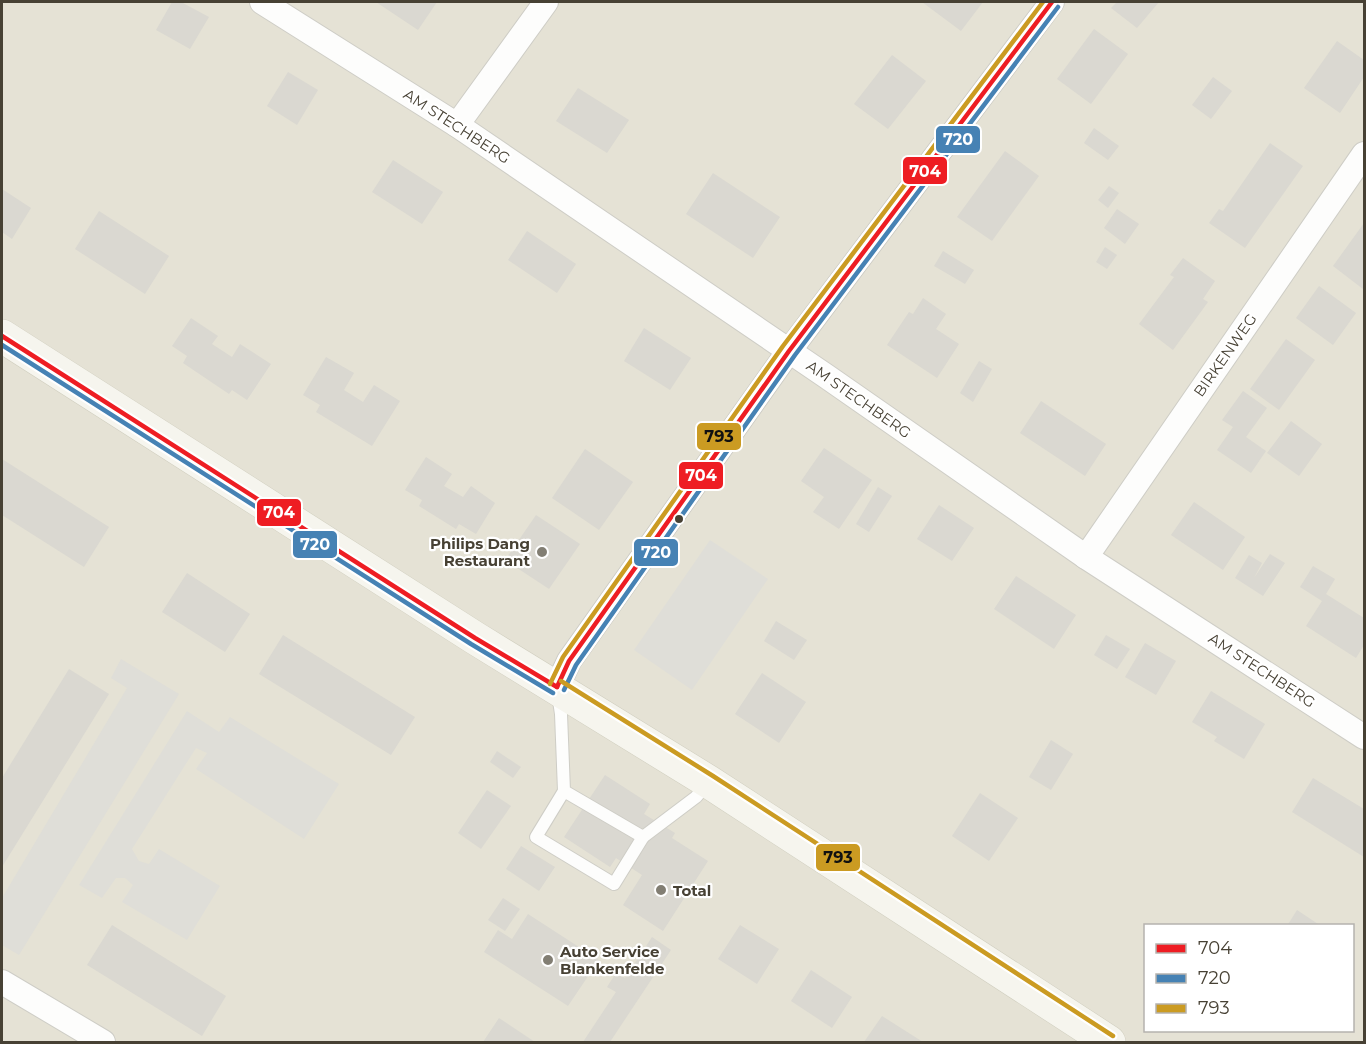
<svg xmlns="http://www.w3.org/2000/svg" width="1366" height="1044" font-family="Montserrat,sans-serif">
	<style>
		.residential { fill: #e5e2d5; fill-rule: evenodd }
		.parking { fill: #dfded8 }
		.building { fill: #dad8d1 }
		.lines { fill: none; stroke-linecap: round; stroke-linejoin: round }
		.lane-casing { stroke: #cecdc6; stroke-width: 14 }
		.street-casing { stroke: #cecdc6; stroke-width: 26 }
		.secondary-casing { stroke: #d0cebf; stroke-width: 34 }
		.lane { stroke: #fdfdfc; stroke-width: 12 }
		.street { stroke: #fdfdfc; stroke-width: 24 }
		.secondary { stroke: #f6f5ee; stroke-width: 33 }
		.bus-1-casing { stroke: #fff; stroke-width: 9 }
		.bus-2-casing { stroke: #fff; stroke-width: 9 }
		.bus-3-casing { stroke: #fff; stroke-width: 9 }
		.bus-1 { stroke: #ee1d23; stroke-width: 4.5 }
		.bus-2 { stroke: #4682b4; stroke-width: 4.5 }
		.bus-3 { stroke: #cb9b22; stroke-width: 4.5 }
		.bus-dot { fill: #474134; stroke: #fff; stroke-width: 2 }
		.poi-dot { fill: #827e73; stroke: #fff; stroke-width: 2 }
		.labels { text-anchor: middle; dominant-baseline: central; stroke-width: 4.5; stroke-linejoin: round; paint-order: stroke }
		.street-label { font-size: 15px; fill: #474134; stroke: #fff }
		.poi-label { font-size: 15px; font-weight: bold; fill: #474134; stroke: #fff; text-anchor: start }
		.line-badge { stroke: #fff; stroke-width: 2 }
		.badge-label { font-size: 16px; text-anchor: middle; font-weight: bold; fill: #fff }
		.pale-badge-label { font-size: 16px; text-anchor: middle; font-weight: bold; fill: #111 }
	</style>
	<rect width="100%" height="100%" fill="#f0efe8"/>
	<path class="residential" d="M2 2H1364V1042H2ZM1146 926H1352V1030H1146Z"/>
	<g class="parking">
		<polygon points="710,540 768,579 692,690 634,650"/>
		<polygon points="121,659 179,694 19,955 2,945 2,898 127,688 111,678"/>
		<polygon points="187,711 219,732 230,717 339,784 304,839 196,769 207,753 196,748 132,849 139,861 149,864 159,849 220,886 187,940 122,902 133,885 125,878 116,878 102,898 79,885"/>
	</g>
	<g class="building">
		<polygon points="172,2 181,2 209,17 190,49 156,30"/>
		<polygon points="376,2 437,2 418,30"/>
		<polygon points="922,2 983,2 961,31"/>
		<polygon points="1117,2 1159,2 1137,28 1111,8"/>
		<polygon points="1094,29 1128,54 1091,104 1057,79"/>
		<polygon points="1337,41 1364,60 1364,77 1340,113 1304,88"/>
		<polygon points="892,55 926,81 888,129 854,104"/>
		<polygon points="288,72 318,90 297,125 267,106"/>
		<polygon points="1213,77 1232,91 1211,119 1192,105"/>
		<polygon points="578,88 629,120 607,153 556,121"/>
		<polygon points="1094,128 1119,146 1108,160 1084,143"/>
		<polygon points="1270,143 1303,166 1245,248 1209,223 1219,209 1223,211"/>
		<polygon points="1005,151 1039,176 992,241 957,217"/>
		<polygon points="393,160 443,192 422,224 372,192"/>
		<polygon points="713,173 780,217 753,258 686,214"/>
		<polygon points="1109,186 1119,193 1108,208 1098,200"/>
		<polygon points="2,189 31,208 12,239 2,232"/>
		<polygon points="1117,209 1139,224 1125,244 1104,228"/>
		<polygon points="99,211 169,256 145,294 75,249"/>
		<polygon points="1364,223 1364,287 1363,289 1333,266"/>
		<polygon points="527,231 576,264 557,293 508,260"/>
		<polygon points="1105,247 1117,255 1107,269 1096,262"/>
		<polygon points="943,251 974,270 965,284 934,266"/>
		<polygon points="1183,258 1215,281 1203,299 1208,302 1173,350 1139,324 1174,277 1170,275"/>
		<polygon points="1319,286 1356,313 1333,345 1296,318"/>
		<polygon points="923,298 946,314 936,329 959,344 937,378 887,345 909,312 913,314"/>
		<polygon points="191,318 218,336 212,344 232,357 240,344 271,364 247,400 232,390 229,394 183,363 187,356 172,346"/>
		<polygon points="644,328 691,358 670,390 624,361"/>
		<polygon points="1286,339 1315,360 1279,410 1250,389"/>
		<polygon points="326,357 354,373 344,390 363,402 374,385 400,401 372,446 316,412 320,405 303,395"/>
		<polygon points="979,361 992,369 973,402 960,393"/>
		<polygon points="1243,391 1267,408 1246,437 1266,451 1251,473 1217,450 1233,427 1222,420"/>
		<polygon points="1041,401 1106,444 1085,476 1020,433"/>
		<polygon points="1291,421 1322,444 1299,476 1267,453"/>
		<polygon points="824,448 872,480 839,529 813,512 824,497 801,481"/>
		<polygon points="585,449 633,482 599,530 552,498"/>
		<polygon points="426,457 452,474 444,486 463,497 471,486 495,503 476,534 459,524 456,529 419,506 422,500 405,490"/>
		<polygon points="2,459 109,527 84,567 2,515"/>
		<polygon points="878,487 892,496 869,532 856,524"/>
		<polygon points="1194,502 1245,537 1223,570 1171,535"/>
		<polygon points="939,505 974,528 952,561 917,539"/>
		<polygon points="536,515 580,544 549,589 505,560"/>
		<polygon points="1270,554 1285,563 1263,596 1235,578 1249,555 1262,563 1254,578"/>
		<polygon points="1313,566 1335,579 1326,594 1364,618 1364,645 1356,658 1306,626 1322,601 1300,587"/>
		<polygon points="187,573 250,614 225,652 162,612"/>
		<polygon points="1016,576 1076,615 1054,649 994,609"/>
		<polygon points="776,621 807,640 794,660 764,641"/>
		<polygon points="283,635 415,717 391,755 259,674"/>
		<polygon points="1106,635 1130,649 1117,669 1094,655"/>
		<polygon points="1145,643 1176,661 1156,695 1125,677"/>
		<polygon points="69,669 109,694 2,867 2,778"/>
		<polygon points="762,673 806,702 779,743 735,714"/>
		<polygon points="1211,691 1265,724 1244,759 1214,741 1217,737 1192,722"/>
		<polygon points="1051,740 1073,754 1051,790 1029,777"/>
		<polygon points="497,751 521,767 513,778 490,762"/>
		<polygon points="605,775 650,804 644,814 675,833 672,838 708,861 663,931 623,905 642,875 616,858 610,867 564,837"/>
		<polygon points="1313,778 1364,809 1364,857 1292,812"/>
		<polygon points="487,790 511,806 481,849 458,833"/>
		<polygon points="980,793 1018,818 989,861 952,836"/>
		<polygon points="521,846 555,867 539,891 506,869"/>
		<polygon points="503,898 520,909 505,931 488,920"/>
		<polygon points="1297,910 1321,926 1287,926"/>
		<polygon points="528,914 599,960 568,1006 484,952 498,930 512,939"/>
		<polygon points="112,925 226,996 202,1036 87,965"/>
		<polygon points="740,925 779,949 757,984 718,959"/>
		<polygon points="652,937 671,950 610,1042 583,1042 616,992 607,987 616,973 625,978"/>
		<polygon points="811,970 852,997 832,1028 791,1001"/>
		<polygon points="882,1016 923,1042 864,1042"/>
		<polygon points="499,1018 535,1042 483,1042"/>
	</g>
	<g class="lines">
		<g class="lane-casing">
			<g id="lane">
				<polyline points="558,694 561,714 564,791 643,837 696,797 708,783"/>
				<polyline points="564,791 536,837 614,884 643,837"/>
			</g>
		</g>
		<g class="street-casing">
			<g id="street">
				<polyline points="262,2 457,125 826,376 1086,557 1364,737"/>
				<polyline points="457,125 546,2"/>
				<polyline points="1086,557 1364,154"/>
				<polyline points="557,687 569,661 789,351 1052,2"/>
				<polyline points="2,982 103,1042"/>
			</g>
		</g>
		<g class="secondary-casing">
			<polyline id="secondary" points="2,336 475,638 709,782 1109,1042"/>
		</g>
		<use href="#lane" class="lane"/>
		<use href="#street" class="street"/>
		<use href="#secondary" class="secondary"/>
		<g class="bus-1-casing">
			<g id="bus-1">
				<polyline points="2,336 475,638 557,687"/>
				<polyline points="557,687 569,661 789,351 1052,2"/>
			</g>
		</g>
		<g class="bus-2-casing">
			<g id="bus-2">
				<polyline points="2,345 471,644 553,693"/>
				<polyline points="564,690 576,665 795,355 1058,7"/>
			</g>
		</g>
		<g class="bus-3-casing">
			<g id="bus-3">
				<polyline points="561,681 713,776 1113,1036"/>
				<polyline points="550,684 563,657 783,346 1043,2"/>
			</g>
		</g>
		<use href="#bus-1" class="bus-1"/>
		<use href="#bus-2" class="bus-2"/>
		<use href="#bus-3" class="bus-3"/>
	</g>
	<circle class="bus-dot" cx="679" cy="519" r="5"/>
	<g class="poi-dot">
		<circle cx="542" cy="552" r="6"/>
		<circle cx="661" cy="890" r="6"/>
		<circle cx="548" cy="960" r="6"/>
	</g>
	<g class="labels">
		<g class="street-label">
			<text transform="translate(457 126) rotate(33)">AM STECHBERG</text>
			<text transform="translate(1225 355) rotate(-55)">BIRKENWEG</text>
			<text transform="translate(859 399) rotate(35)">AM STECHBERG</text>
			<text transform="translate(1262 670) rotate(33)">AM STECHBERG</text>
		</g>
		<g class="poi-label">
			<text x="530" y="543" text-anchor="end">Philips Dang<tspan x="530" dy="17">Restaurant</tspan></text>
			<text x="673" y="890">Total</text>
			<text x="560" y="951">Auto Service<tspan x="560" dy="17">Blankenfelde</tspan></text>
		</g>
	</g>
	<g class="line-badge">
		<rect x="935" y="125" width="46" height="29" rx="6" fill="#4682b4"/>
		<rect x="902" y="156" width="46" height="29" rx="6" fill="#ee1d23"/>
		<rect x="696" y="422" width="46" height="29" rx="6" fill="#cb9b22"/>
		<rect x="678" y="461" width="46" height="29" rx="6" fill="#ee1d23"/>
		<rect x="256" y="498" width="46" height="29" rx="6" fill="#ee1d23"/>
		<rect x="292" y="530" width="46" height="29" rx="6" fill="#4682b4"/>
		<rect x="633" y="538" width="46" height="29" rx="6" fill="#4682b4"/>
		<rect x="815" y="843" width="46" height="29" rx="6" fill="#cb9b22"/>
	</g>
	<g class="badge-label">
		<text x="958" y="145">720</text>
		<text x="925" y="177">704</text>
		<text x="701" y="481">704</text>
		<text x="279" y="518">704</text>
		<text x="315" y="550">720</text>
		<text x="656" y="558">720</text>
	</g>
	<g class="pale-badge-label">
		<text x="719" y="442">793</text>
		<text x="838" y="863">793</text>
	</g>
	<rect width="1366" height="1044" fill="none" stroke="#474134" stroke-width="6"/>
	<rect x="1144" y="924" width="210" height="108" fill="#ffffff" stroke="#b5b3ae" stroke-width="1.5"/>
	<rect x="1156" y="944" width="30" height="9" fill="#ee1d23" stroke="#b5b3ae" stroke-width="1.5"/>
	<text x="1198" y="954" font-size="18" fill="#474134">704</text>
	<rect x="1156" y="974" width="30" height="9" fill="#4682b4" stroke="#b5b3ae" stroke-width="1.5"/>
	<text x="1198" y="984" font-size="18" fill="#474134">720</text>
	<rect x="1156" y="1004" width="30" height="9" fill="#cb9b22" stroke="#b5b3ae" stroke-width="1.5"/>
	<text x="1198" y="1014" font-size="18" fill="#474134">793</text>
</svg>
